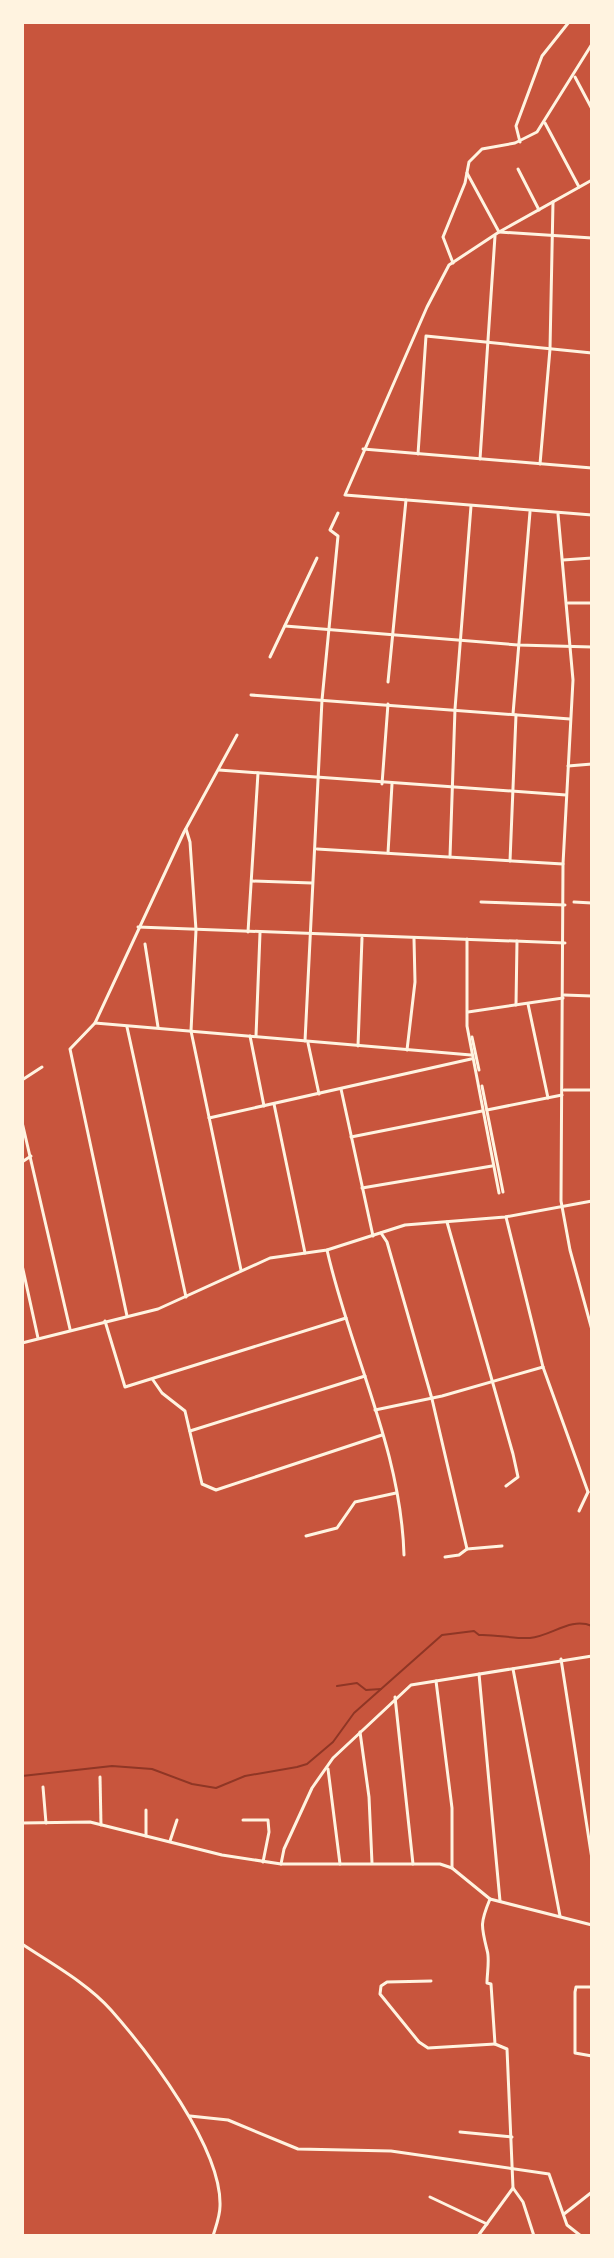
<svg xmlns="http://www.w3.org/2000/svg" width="614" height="2258" font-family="'DM Sans',sans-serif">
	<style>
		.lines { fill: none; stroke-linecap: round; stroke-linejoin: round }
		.stream { stroke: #8f3625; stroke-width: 2 }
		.minor { stroke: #fff3e0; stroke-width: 3 }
	</style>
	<rect width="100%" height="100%" fill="#c8553d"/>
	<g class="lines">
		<g class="stream">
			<polyline points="337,1686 357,1683 366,1690 381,1689"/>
			<path d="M22 1776 112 1766 152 1769 192 1784 216 1788 245 1776 297 1767 307 1764 333 1742 354 1713 442 1635 474 1631 479 1635C495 1634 514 1639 530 1638 552 1636 570 1617 592 1626"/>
		</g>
		<g class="minor">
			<polyline points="575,77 592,109"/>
			<polyline points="545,123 579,187"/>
			<polyline points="520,142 516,126 542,56 569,22"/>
			<polyline points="518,169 539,210"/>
			<polyline points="467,173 499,232 592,238"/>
			<polyline points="592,180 499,232 449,265 427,307 345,495 592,515"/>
			<polyline points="453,263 443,237 465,183 469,162 482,149 515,143 537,132 592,44"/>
			<polyline points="363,449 592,468"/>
			<polyline points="418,454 426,336 592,353"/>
			<polyline points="480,459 495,236"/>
			<polyline points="540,464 550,349 553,202"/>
			<polyline points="558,514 573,680 563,864 561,1201 570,1250 592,1330"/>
			<polyline points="563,560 592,558"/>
			<polyline points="568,603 592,603"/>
			<polyline points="285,626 518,645 592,647"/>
			<polyline points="270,657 317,558"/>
			<polyline points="388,682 406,500"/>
			<polyline points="251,695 570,719"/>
			<polyline points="513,714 530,512"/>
			<polyline points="568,766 592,764"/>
			<polyline points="219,770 566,795"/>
			<polyline points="382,784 388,704"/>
			<polyline points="186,829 190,842 196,930 191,1031 241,1270"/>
			<polyline points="317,849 563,864"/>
			<polyline points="388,853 392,784"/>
			<polyline points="450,857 455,709 471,506"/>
			<polyline points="510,861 516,715"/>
			<polyline points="252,881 312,883"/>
			<polyline points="481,902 565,905"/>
			<polyline points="574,902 592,903"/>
			<polyline points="138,927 565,943"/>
			<polyline points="248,932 258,773"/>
			<polyline points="467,939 467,1026 499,1193"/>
			<polyline points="145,944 158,1027"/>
			<polyline points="564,995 592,996"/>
			<polyline points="528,1004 548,1098"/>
			<polyline points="516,1005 517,941"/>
			<polyline points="468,1012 563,998"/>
			<polyline points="95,1023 471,1055"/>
			<polyline points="127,1027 186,1297"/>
			<polyline points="250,1036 264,1106"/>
			<polyline points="256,1036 260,933"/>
			<polyline points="472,1037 479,1070"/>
			<polyline points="305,1041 322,700 338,536 330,530 338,513"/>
			<polyline points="308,1043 319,1094"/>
			<polyline points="358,1046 362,938"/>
			<polyline points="407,1050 415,982 414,939"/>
			<polyline points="22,1080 42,1067"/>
			<polyline points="482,1086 503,1192"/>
			<polyline points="341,1089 373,1236"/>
			<polyline points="564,1090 592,1090"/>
			<polyline points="274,1104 305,1253"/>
			<polyline points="487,1110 562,1095"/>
			<polyline points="209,1118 471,1059"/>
			<polyline points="22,1122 70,1329"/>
			<polyline points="351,1137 482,1111"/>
			<polyline points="22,1162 31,1156"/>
			<polyline points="362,1188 492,1166"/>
			<polyline points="506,1217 543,1367 588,1492"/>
			<polyline points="447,1222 513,1454 518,1477 506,1486"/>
			<polyline points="381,1233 387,1242 432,1399 467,1549"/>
			<path d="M327 1250C350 1352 401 1449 404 1555"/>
			<polyline points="22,1265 38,1338"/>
			<polyline points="127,1316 70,1049 95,1023 184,832 237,735"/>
			<polyline points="105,1321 125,1387 346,1318"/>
			<polyline points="22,1343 158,1309 270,1258 327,1250 405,1225 505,1217 592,1201"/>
			<polyline points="153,1380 162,1393 185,1411 202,1484 216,1490 382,1435"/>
			<polyline points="375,1410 442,1396 543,1367"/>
			<polyline points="190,1431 365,1376"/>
			<polyline points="579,1511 588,1492"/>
			<polyline points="306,1536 337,1528 355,1502 396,1493"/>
			<polyline points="445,1557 459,1555 467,1549 502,1546"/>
			<polyline points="561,1659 592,1859"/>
			<polyline points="513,1669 560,1916"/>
			<polyline points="479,1674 500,1901"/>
			<polyline points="436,1681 452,1808 452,1868"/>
			<polyline points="395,1697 413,1864"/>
			<polyline points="360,1732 369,1797 372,1863"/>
			<polyline points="328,1769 340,1864"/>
			<polyline points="100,1777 101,1825"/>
			<polyline points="43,1787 46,1823"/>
			<polyline points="146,1810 146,1836"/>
			<polyline points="243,1820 268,1820 269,1832 263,1862"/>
			<polyline points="22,1823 90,1822 222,1855 281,1864 440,1864 452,1868 490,1899"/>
			<polyline points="170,1841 177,1820"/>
			<polyline points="281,1864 284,1849 312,1788 333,1758 411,1685 592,1656"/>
			<path d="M22 1944C52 1964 87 1983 111 2010 149 2053 222 2148 220 2206 220 2216 216 2226 213 2236"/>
			<polyline points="431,1981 387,1982 381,1986 380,1994 419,2042 428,2048 495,2044"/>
			<polyline points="592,1987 576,1987 575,1992 575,2053 592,2056"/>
			<polyline points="190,2116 228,2120 298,2149 391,2151 549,2174 567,2225 581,2236"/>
			<polyline points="460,2132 512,2137"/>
			<polyline points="513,2188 523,2202 534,2236"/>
			<polyline points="430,2197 487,2224"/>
			<polyline points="564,2214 592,2192"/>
			<path d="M478 2236 513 2188 507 2049 495 2044 491 1984 487 1983C487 1973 490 1959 487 1950 481 1926 480 1923 490 1899L592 1925"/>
		</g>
	</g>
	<rect width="614" height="2258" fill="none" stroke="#fff3e0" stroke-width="48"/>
</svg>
